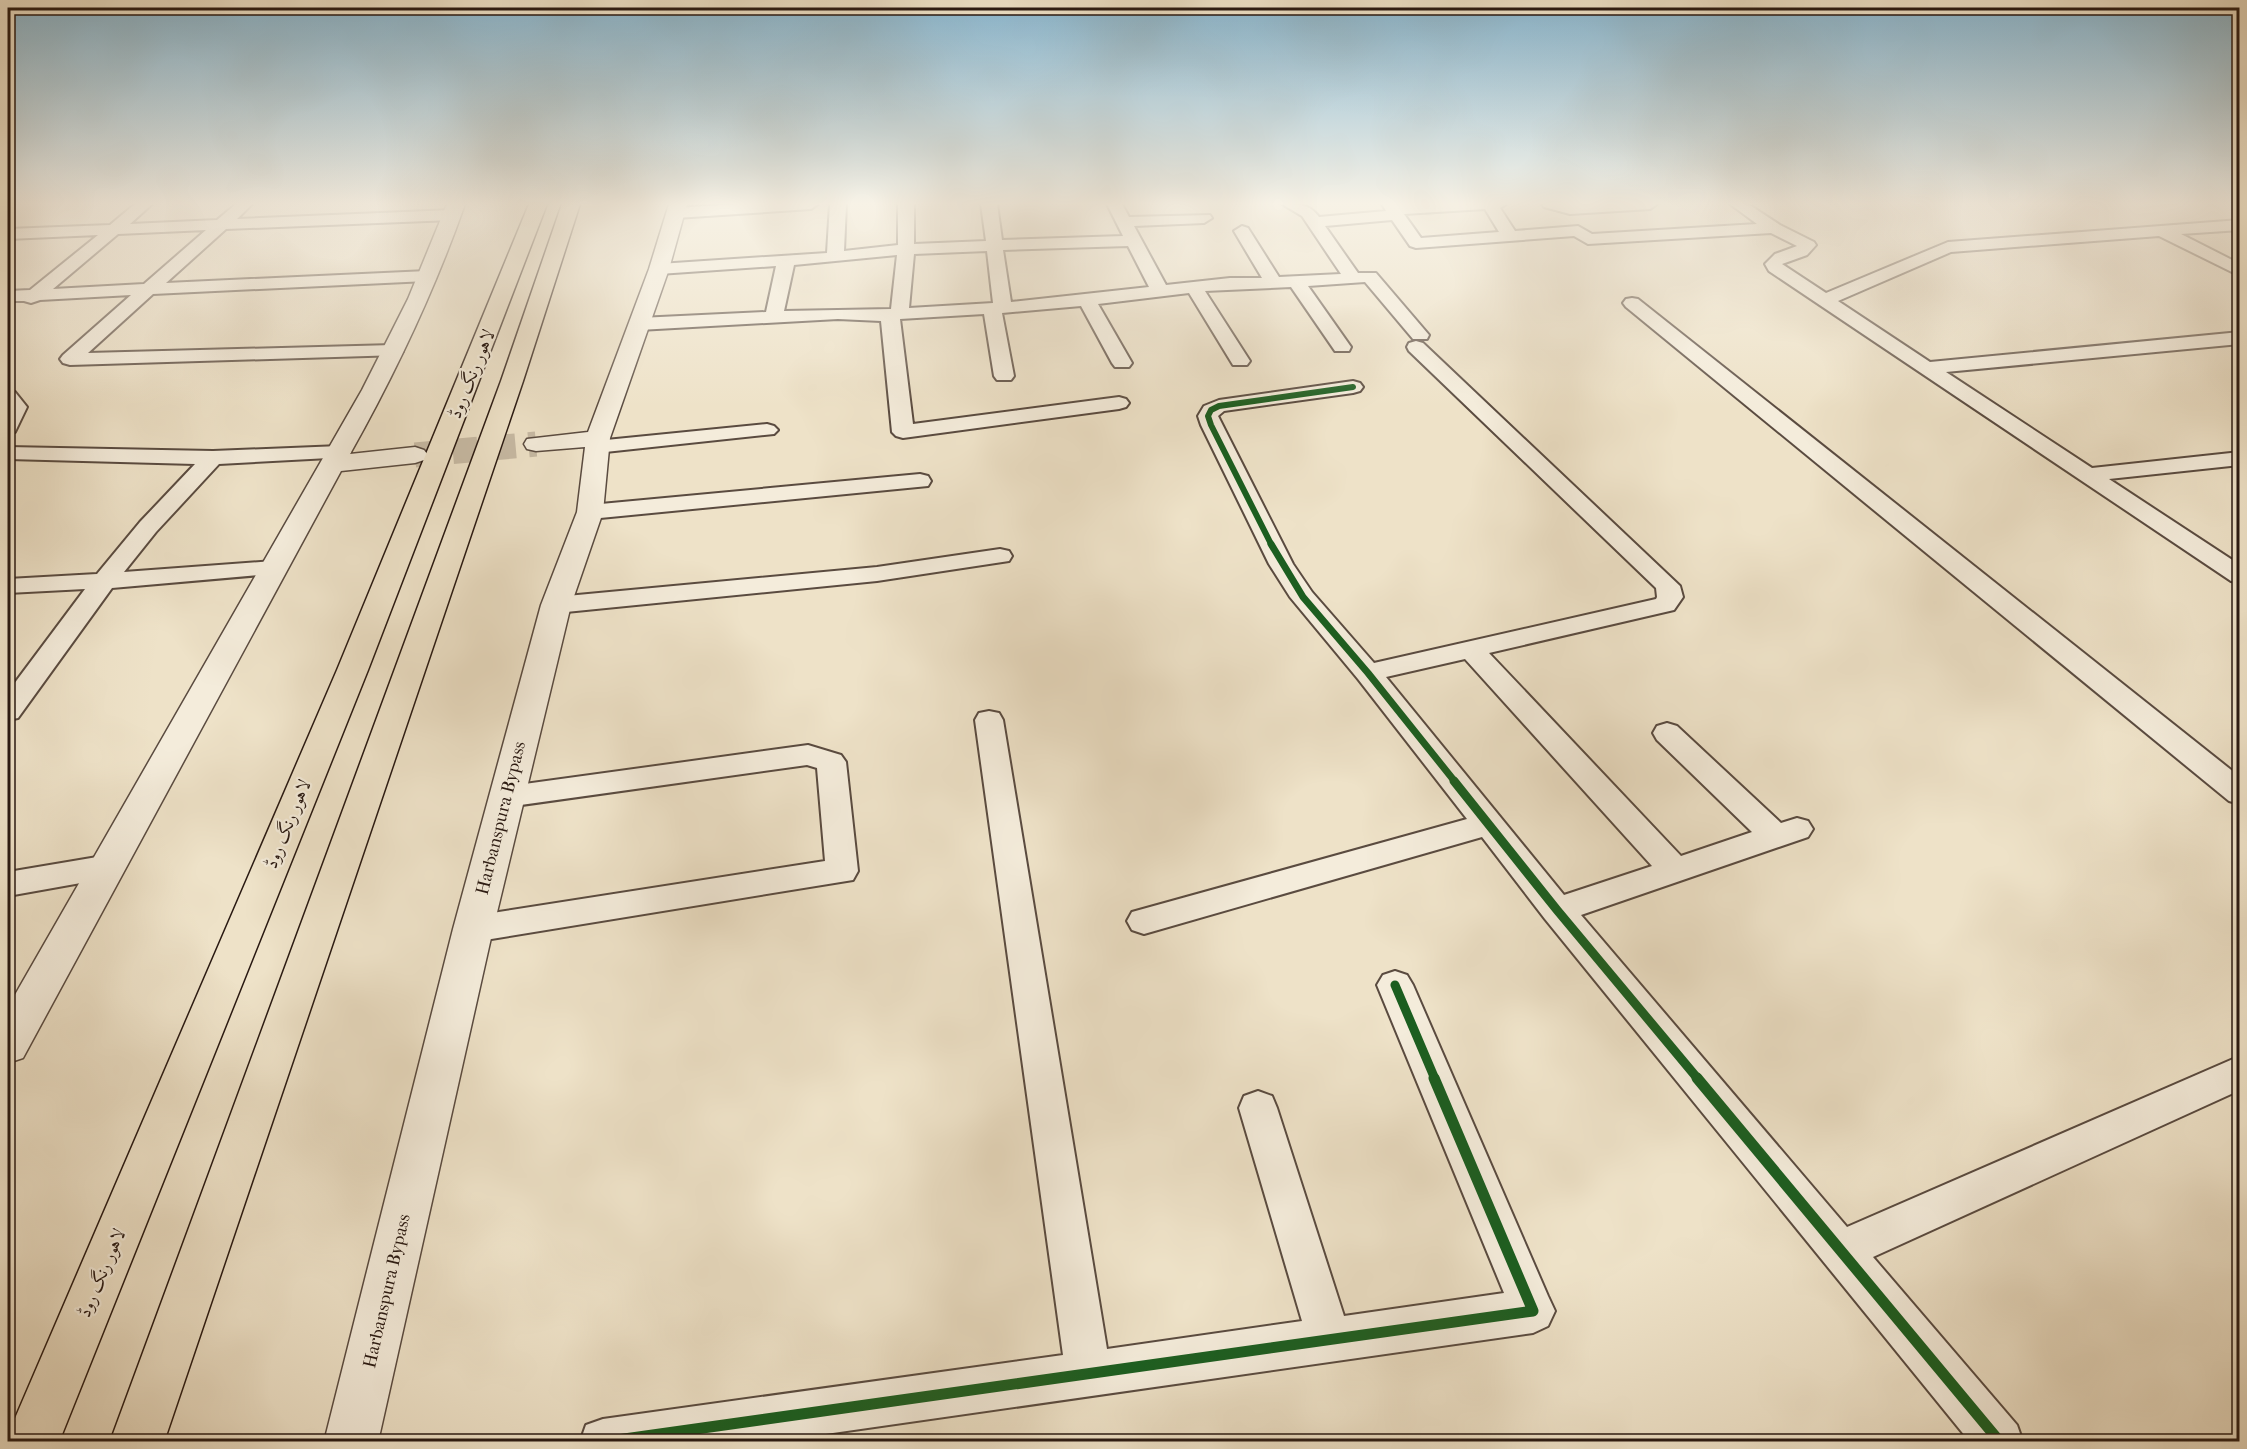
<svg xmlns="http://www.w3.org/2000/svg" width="2247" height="1449" font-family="'IM FELL French Canon',Amiri,serif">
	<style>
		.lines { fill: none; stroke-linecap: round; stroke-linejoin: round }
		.tertiary-tunnel { stroke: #c7baa4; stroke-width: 25; stroke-dasharray: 25 13; stroke-linecap: butt }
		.minor-casing { stroke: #5a4b40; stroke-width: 4 }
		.tertiary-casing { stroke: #5a4b40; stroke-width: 3 }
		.motorway-casing { stroke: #291912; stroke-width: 3 }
		.minor { fill: #f4ecdb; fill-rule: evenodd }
		.tertiary { fill: #f4ecdb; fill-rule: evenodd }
		.motorway { fill: #eee2c8; fill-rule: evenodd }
		.cycleway-far3-casing { stroke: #f4ecdb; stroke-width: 9 }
		.cycleway-far2-casing { stroke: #f4ecdb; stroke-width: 10 }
		.cycleway-far1-casing { stroke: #f4ecdb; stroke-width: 13 }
		.cycleway-casing { stroke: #f4ecdb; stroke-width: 15 }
		.cycleway-far3 { stroke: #1b5e20; stroke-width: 6 }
		.cycleway-far2 { stroke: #1b5e20; stroke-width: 7 }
		.cycleway-far1 { stroke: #1b5e20; stroke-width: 9 }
		.cycleway { stroke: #1b5e20; stroke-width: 11 }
		.labels { text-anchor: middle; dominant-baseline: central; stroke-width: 4.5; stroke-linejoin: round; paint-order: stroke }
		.street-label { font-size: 18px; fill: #291912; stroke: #f4ecdb }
	</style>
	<rect width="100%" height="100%" fill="#eee2c8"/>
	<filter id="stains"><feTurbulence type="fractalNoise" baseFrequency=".00333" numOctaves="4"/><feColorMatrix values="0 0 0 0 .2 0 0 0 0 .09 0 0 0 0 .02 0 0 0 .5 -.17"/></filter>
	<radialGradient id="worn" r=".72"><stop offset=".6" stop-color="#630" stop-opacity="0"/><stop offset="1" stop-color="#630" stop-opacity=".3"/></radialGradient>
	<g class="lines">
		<polyline class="tertiary-tunnel" points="415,455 536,444"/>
		<g class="minor-casing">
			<g id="minor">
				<path d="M135 204H152L130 224 217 220 236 204H252L237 219 452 210 460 215 452 220 226 229 166 283 427 271 433 272 436 276 433 280 427 281 153 294 88 353 393 345 400 347 403 351 400 355 70 365 63 363 60 359 63 355 131 295 40 300 31 303 24 301H8V291L30 290 98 235 8 239V229L110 225ZM206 230 144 284 53 289 118 234Z"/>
				<polygon points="737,204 818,204 811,209 676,218 668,213 676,208"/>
				<path d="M830 204H846L844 251 898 245V204H914V244L986 241 981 204H997L1002 240 1123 236 1107 204H1122L1129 217 1210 215 1212 218 1204 223 1134 226 1166 285 1230 278H1262L1234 231 1242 226 1248 228 1279 277 1341 274 1302 216 1282 204C1297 204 1309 203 1319 217L1386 211 1382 204H1506L1500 208 1515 231 1578 226 1592 234 1757 224 1730 204H1748L1780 225 1814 242 1816 245 1807 255 1782 264 1826 293 1948 242 2240 220V230L2181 234 2240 264V276L2159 236 1951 252 1838 301 1930 362 2240 332V344L1946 372 2092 468 2240 452V465L2109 479 2240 565V583L2231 581 1769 271 1765 264 1775 254 1797 246 1771 233 1588 244 1574 236 1416 248 1410 246 1392 220 1325 226 1358 273H1376L1429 335 1427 339H1413L1365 282 1308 286 1351 347 1349 351H1335L1291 287 1205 291 1250 361 1247 365H1233L1189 293 1098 304 1132 363 1129 367H1115L1112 363 1081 306 1002 313 1014 376 1011 380H997L994 376 984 314 900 319 913 424 1119 397 1126 399 1129 403 1126 407 1119 409 903 438 896 436 892 432 881 321 838 319 639 330 633 328 630 324 633 320 639 318 766 312 776 266 659 274 653 273 651 269 653 265 659 264 827 253ZM1485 209 1499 232 1421 238 1404 214ZM1128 246 1149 287 1011 302 1003 250ZM987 251 993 303 909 308 914 254ZM897 255 891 309 784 311 794 265Z"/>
				<polygon points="1542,204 1657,204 1650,209 1570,214 1544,207"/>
				<polygon points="1632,298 1638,299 2240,777 2240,804 2229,801 1626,307 1623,303 1626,299"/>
				<path d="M1416 341 1423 343 1680 586 1683 597 1674 610 1489 653 1681 856 1752 832 1657 740 1653 733 1657 726 1667 723 1677 726 1781 823 1797 818 1808 821 1813 829 1808 837 1581 915 1847 1227 2240 1056V1090L1873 1257 2017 1425 2023 1442H1970L1545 919 1482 837 1144 934 1132 930 1127 921 1132 912 1467 819 1358 679 1290 597 1269 564 1201 425 1198 416 1204 406 1219 400 1353 381 1360 383 1363 387 1360 391 1353 393 1224 411 1218 416 1293 564 1312 592 1374 663 1656 599 1657 597 1656 588 1409 351 1407 347 1409 343ZM1465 659 1652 866 1564 895 1386 677Z"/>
				<polygon points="8,390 15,392 27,407 15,432 8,434"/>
				<polygon points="767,424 774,426 778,430 774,434 596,453 588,452 585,447 588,442 596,441"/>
				<polygon points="340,446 348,447 351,452 348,457 219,464 156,532 124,572 274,561 283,563 286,568 283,573 112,588 18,718 8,720 8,692 85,589 8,593 8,579 97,574 140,522 195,464 8,459 8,447 213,451"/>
				<polygon points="920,474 928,476 931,481 928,486 590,519 582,517 578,512 582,507 590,505"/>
				<polygon points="1000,549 1009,551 1012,556 1009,561 877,581 556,613 547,610 543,605 547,600 556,597 877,567"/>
				<polygon points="989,711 999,713 1003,720 1107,1349 1302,1321 1239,1108 1244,1096 1258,1091 1272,1096 1277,1108 1344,1316 1504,1293 1377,985 1383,975 1395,971 1407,975 1413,985 1548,1296 1555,1311 1548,1326 1533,1333 770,1442 580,1442 586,1425 603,1419 1063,1355 975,720 979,713"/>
				<polygon points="808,745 841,755 846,762 858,871 853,880 473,942 461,938 456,929 461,920 473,916 825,861 817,768 807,765 507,807 496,804 492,796 496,788"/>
				<polygon points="109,855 120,858 125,867 120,876 8,896 8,872"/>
			</g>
		</g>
		<g class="tertiary-casing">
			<g id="tertiary">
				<path d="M447 204H465C434 292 395 374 350 454L415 447 424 450 428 455 424 460 415 463 341 471 23 1058 8 1063V1007L362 390 408 299Z"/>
				<polygon points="669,204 687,204 669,269 610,438 603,512 571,605 493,929 378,1442 324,1442 453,929 541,605 577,512 585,447 536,451 527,449 524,444 527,439 588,432 649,269"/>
			</g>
		</g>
		<g class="motorway-casing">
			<g id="motorway">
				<polygon points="529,204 547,204 368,670 59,1442 8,1442 13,1423 337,670"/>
				<polygon points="562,204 580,204 523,381 164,1442 110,1442 501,381"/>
			</g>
		</g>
		<use href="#minor" class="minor"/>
		<use href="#tertiary" class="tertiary"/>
		<use href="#motorway" class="motorway"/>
		<g class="cycleway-far3-casing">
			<polyline id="cycleway-far3" points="1272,546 1211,425 1208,416 1211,410 1219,406 1353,387"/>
		</g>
		<g class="cycleway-far2-casing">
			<polyline id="cycleway-far2" points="1271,544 1303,597 1368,673 1456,783"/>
		</g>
		<g class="cycleway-far1-casing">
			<g id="cycleway-far1">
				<polyline points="1454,781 1557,910 1698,1079"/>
				<polyline points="1395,985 1435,1079"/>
			</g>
		</g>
		<g class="cycleway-casing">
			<g id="cycleway">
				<polyline points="1697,1078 2000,1442"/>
				<polyline points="603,1442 1533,1311 1434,1078"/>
			</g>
		</g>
		<use href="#cycleway-far3" class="cycleway-far3"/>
		<use href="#cycleway-far2" class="cycleway-far2"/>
		<use href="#cycleway-far1" class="cycleway-far1"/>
		<use href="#cycleway" class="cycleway"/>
	</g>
	<linearGradient id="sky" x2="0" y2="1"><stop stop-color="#89b8d2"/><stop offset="0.5" stop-color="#f7f2e6"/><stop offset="1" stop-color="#f7f2e6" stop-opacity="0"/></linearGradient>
	<rect width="2247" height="407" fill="url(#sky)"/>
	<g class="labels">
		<g class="street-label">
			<text transform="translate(472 374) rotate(-68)">لاہور رنگ روڈ</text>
			<text transform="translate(501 818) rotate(-76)">Harbanspura Bypass</text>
			<text transform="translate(288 824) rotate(-68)">لاہور رنگ روڈ</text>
			<text transform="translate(102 1273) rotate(-67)">لاہور رنگ روڈ</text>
			<text transform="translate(387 1291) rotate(-77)">Harbanspura Bypass</text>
		</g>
	</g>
	<rect width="2247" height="1449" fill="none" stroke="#eee2c8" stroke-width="30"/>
	<rect x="9" y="9" width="2229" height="1431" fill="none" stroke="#291912" stroke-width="3"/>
	<rect x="15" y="15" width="2217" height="1419" fill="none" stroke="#291912" stroke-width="1.5"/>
	<rect width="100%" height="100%" filter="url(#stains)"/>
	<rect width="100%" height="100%" fill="url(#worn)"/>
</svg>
